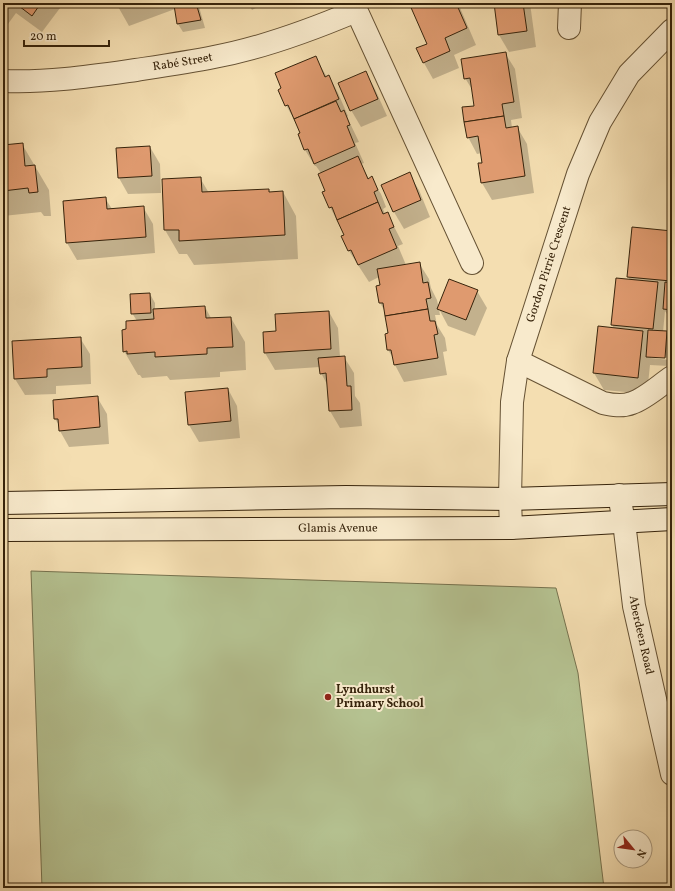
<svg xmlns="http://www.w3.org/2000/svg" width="675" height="891" font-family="Vollkorn,serif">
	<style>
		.green { fill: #b5c291; stroke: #76724e }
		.shadow { fill: #0003; fill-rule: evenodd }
		.building { fill: #df9a6f; stroke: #36230b }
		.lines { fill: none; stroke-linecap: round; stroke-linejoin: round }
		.minor-casing { stroke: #665234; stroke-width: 24 }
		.secondary-casing { stroke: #36230b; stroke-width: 24 }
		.minor { stroke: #f8eacc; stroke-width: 22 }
		.secondary { stroke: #f8eacc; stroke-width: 22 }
		.poi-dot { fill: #8f2418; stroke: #f8eacc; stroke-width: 1.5 }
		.labels { text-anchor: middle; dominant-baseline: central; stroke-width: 4; stroke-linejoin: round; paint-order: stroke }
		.street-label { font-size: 12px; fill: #36230b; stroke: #f8eacc }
		.poi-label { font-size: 12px; font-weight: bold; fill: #36230b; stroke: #f8eacc; text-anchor: start }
	</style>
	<rect width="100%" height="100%" fill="#f4deb1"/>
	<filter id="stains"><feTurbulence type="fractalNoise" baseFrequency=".005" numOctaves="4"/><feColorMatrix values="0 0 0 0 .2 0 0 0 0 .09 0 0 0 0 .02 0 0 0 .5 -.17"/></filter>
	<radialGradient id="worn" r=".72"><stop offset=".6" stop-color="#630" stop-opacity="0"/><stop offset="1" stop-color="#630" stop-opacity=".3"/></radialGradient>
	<polygon class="green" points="31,571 556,588 578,673 604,888 42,888"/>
	<g class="shadow">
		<polygon points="3,3 63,3 63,4 42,32 16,13 8,24 3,20"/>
		<polygon points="116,3 198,3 205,28 183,32 178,24 175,9 129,26"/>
		<polygon points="248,3 265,3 252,10"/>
		<polygon points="411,3 458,3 476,45 454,55 459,68 433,79 424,63 428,44"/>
		<polygon points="495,3 530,3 536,47 509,52 499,35"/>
		<polygon points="505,53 515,69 522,118 511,120 512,128 517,127 527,144 534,193 492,200 482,183 480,164 484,163 482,153 477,154 468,137 475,106 473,91 465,78"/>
		<polygon points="315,57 327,77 329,76 338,93 348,116 347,117 359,142 355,143 364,163 361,164 369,179 371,178 381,194 386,207 383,209 385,214 387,213 403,244 398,246 406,265 419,263 429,279 431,288 437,300 439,309 477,291 487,308 475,336 448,326 439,309 440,315 435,315 437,325 445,338 447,351 443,352 447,375 404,382 395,365 394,359 388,350 386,335 389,334 386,313 380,303 377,287 381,286 379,277 369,282 349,251 343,237 345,236 330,207 321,173 316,166 315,166 305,150 302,134 286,105"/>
		<polygon points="366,73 375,89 387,116 361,127 351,110"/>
		<polygon points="22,144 49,190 51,216 44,216 41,212 3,216 3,146"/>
		<polygon points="150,147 160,164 161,193 128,194 119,178"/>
		<polygon points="409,174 419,190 430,217 404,229 394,212 382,185"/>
		<polygon points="200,178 209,193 269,190 270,193 283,192 296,216 298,259 194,265 187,254 179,254 165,230 163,180"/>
		<polygon points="105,198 112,209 143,207 153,224 155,253 77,260 67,243 64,202"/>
		<path d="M633 228 672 232V318L669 317 665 311 663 332H667L672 341 669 366 650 365 647 394 604 390 594 373 614 329 612 324 630 280 628 277ZM651 356 670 358V360L651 358Z"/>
		<polygon points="150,294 155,303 155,310 205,307 211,318 231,318 245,342 246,370 220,372 220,377 170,380 167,376 142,378 140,375 138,375 124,351 127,330 137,321 132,313"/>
		<polygon points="329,312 338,328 340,357 344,357 354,373 355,396 360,403 362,426 340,428 330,411 328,386 321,373 320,367 275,370 265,353 264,333 277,332"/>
		<polygon points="80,338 90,354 91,384 56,386 56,394 25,395 15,379"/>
		<polygon points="228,389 237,406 240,438 199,442 189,425 186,393"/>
		<polygon points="97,397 107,414 109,444 69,447 60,431 59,425 55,419"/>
	</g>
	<g class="building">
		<polygon points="15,3 41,3 32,16"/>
		<polygon points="179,3 196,3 201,20 177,24 174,5"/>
		<polygon points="409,3 456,3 467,28 445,38 450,51 423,63 416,48 427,44"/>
		<polygon points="494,3 523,3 527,31 498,35"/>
		<polygon points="506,52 514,102 502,104 504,116 464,122 462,107 474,106 470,78 464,79 461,59"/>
		<polygon points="316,56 325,77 329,75 339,99 294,119 288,105 285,106 278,90 281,88 275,73"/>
		<polygon points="366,71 378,99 350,111 338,83"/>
		<polygon points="336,101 341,112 344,110 350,125 347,126 355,146 314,164 308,149 304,150 298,134 300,133 294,119"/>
		<polygon points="504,116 506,128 518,126 525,176 481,183 478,163 482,163 478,136 467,138 464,122"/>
		<polygon points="23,143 25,166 35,165 38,192 29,193 28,188 3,191 3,145"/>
		<polygon points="150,146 152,176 118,178 116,148"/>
		<polygon points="358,156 368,179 372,176 378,190 374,192 378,202 337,220 332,207 329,208 322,192 325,191 318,174"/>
		<polygon points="410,172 421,200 393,212 381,185"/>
		<polygon points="201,177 202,192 269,189 269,192 283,191 285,235 179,241 179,230 164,230 162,179"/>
		<polygon points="106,197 107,209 144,206 146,237 66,243 63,201"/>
		<polygon points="378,202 383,214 388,212 394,227 389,229 397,248 358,265 351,250 348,251 341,236 344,235 337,220"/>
		<polygon points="632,227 672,231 671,281 627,277"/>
		<polygon points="420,262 423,283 428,282 431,298 426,299 428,309 385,316 383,303 379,303 376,286 380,285 377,269"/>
		<polygon points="616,278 658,282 653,329 611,325"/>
		<polygon points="449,279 478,290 466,320 437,309"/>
		<polygon points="665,282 672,283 672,310 663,309"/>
		<polygon points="150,293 151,313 131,314 130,294"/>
		<polygon points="205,306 206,318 231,317 233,347 207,348 207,354 155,357 155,352 127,354 127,351 123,352 122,330 126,329 126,321 154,319 153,309"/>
		<polygon points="428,309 430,321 435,321 438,334 434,335 438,358 394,365 391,350 387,350 385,334 388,333 385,316"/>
		<polygon points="329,311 331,349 264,353 263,332 276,331 275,314"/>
		<polygon points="598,326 643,331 638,378 593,373"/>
		<polygon points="648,330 667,331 665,358 646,357"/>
		<polygon points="81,337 82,367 47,369 47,377 14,379 12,341"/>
		<polygon points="345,356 347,386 351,386 352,410 329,411 326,373 320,374 318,358"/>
		<polygon points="228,388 231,421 188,425 185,392"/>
		<polygon points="98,396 100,427 59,431 58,419 54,419 53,400"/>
	</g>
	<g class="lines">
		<g class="minor-casing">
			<g id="minor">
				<polyline points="353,3 472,263"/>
				<polyline points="569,28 570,3"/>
				<path id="s1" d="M3 81C47 83 93 76 136 70 162 66 189 62 214 57 263 48 311 30 356 11"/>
				<path d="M518 361 603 403C612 405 622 407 632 403 645 399 660 385 672 377"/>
				<path id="s2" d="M619 495 624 522 634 606 672 774"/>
				<path id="s3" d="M511 528 510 499 512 402 518 361 578 174 600 122 629 74 672 30"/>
			</g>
		</g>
		<g class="secondary-casing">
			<g id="secondary">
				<polyline points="3,503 346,497 510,499 672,494"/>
				<path id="s4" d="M3 530 511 528 672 519"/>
			</g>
		</g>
		<use href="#minor" class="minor"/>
		<use href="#secondary" class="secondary"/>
	</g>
	<circle class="poi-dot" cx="328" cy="697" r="4"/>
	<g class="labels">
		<g class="street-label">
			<text stroke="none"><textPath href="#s1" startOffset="181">Rabé Street</textPath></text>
			<text stroke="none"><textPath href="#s3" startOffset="269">Gordon Pirrie Crescent</textPath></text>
			<text stroke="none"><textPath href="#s4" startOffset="335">Glamis Avenue</textPath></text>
			<text stroke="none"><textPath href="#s2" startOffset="142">Aberdeen Road</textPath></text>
		</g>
		<g class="poi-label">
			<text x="336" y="690">Lyndhurst<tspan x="336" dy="14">Primary School</tspan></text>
		</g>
	</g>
	<rect width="675" height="891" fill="none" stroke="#f4deb1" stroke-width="16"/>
	<rect x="4" y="4" width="667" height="883" fill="none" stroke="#36230b" stroke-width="2"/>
	<rect x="8" y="8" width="659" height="875" fill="none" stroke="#36230b"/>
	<g transform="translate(633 849) rotate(119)"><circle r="19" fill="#f8eacc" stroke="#aa9a7f"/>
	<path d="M0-3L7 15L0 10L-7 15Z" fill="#8f2418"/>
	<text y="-6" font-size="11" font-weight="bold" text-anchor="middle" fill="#36230b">N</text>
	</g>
	<path d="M24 40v6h85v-6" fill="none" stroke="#36230b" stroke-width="2"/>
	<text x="30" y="40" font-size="12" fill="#36230b" stroke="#f8eacc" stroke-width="3" paint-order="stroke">20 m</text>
	<rect width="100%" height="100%" filter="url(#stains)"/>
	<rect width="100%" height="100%" fill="url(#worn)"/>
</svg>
